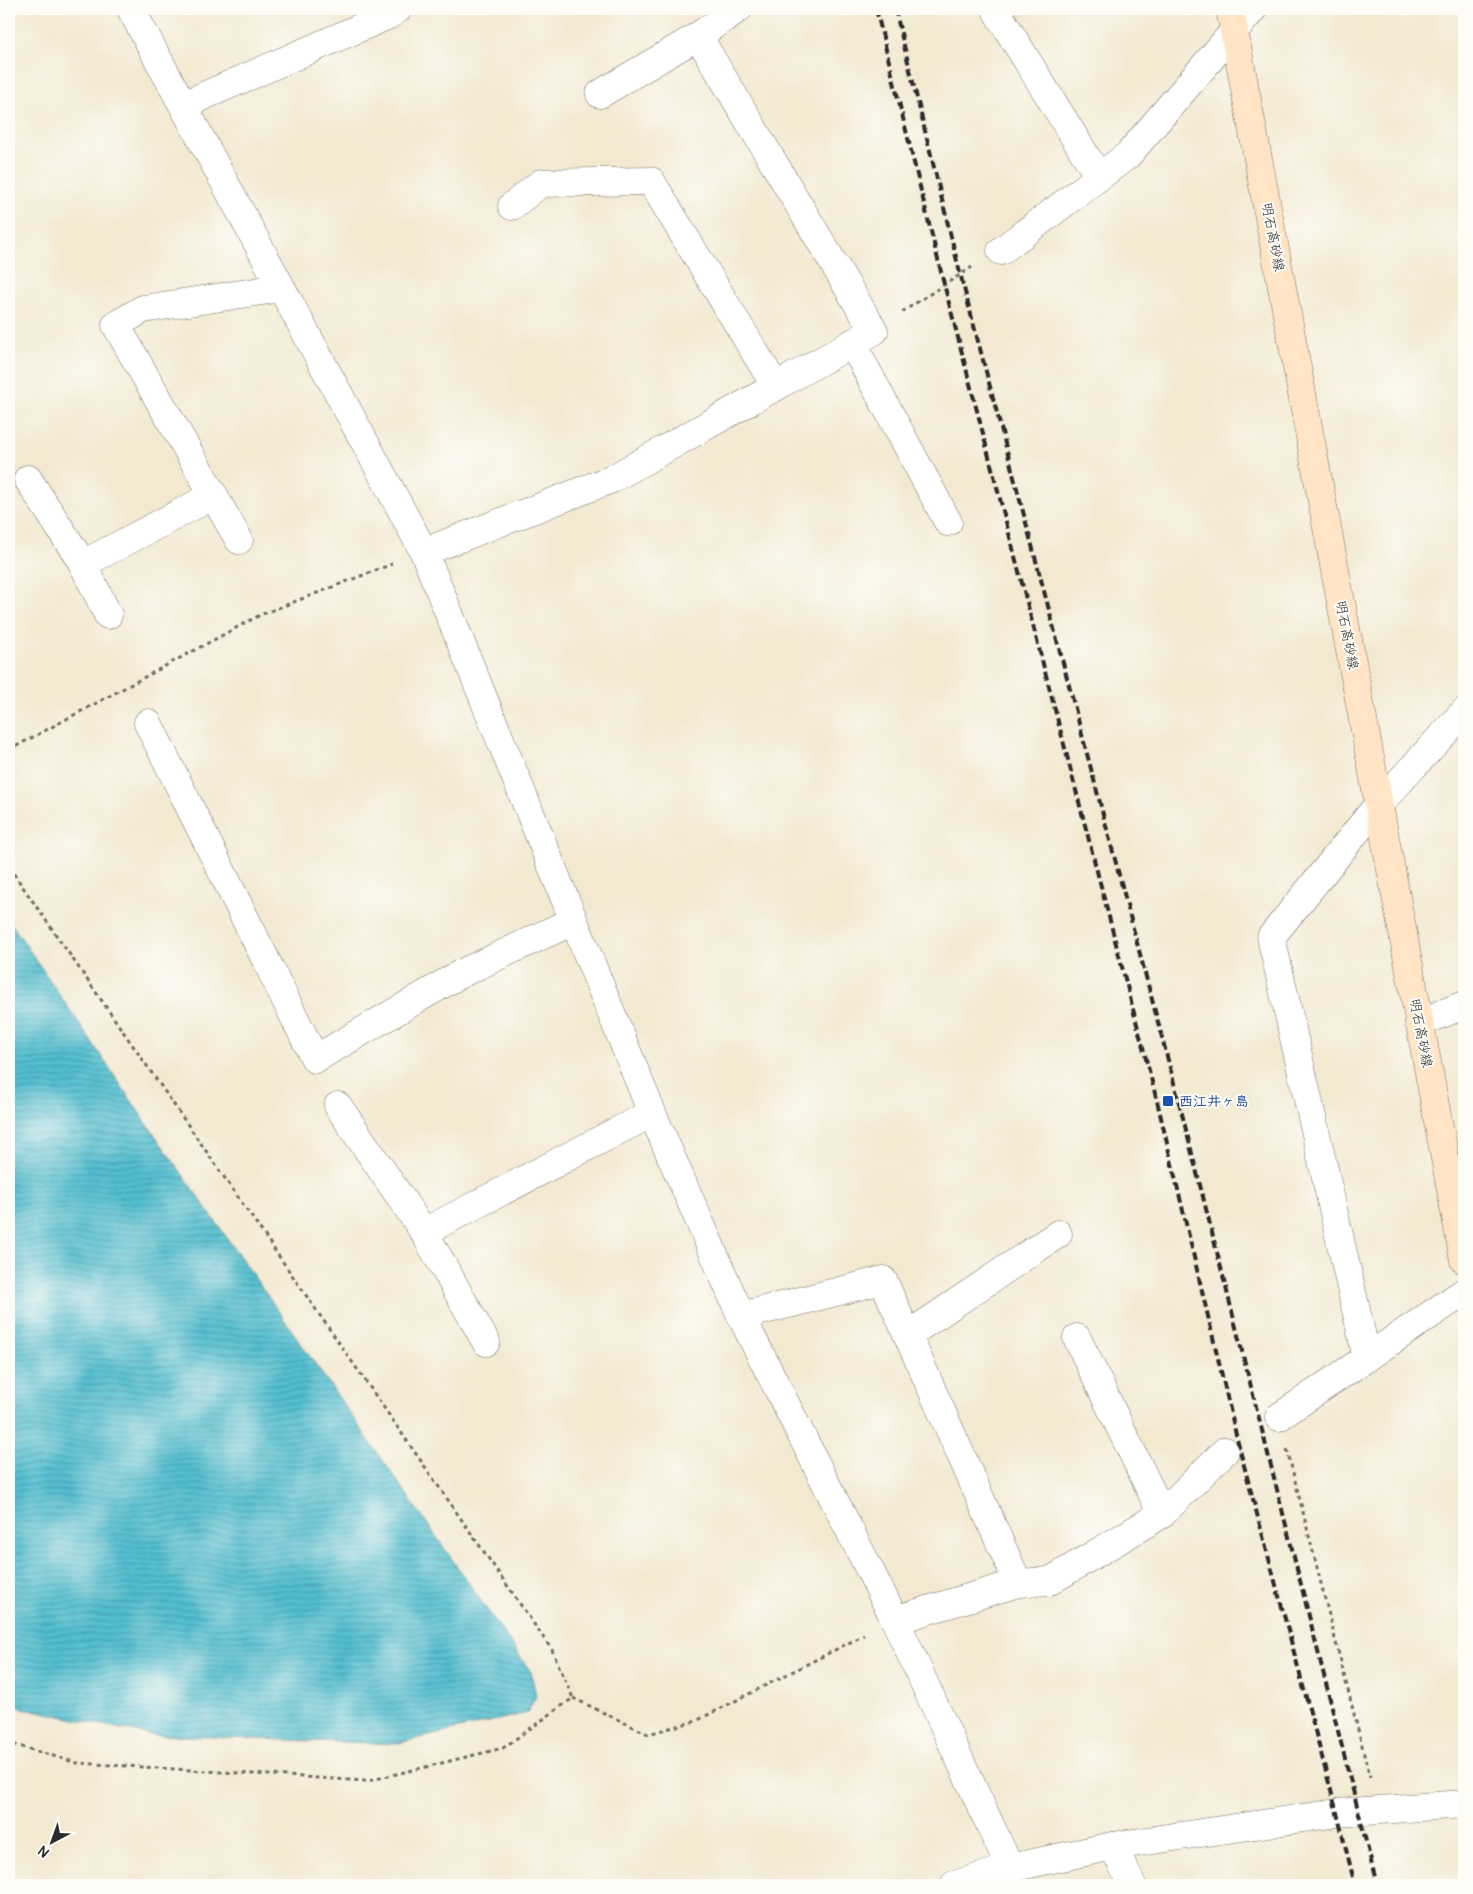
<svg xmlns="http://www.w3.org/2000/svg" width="1473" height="1894" font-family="Pangolin,'Klee One',sans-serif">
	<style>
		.water { fill: url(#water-rules); stroke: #3f747e }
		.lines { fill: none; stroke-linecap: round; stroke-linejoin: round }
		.street-casing { stroke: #716e65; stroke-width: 29 }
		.secondary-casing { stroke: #716e65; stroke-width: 29 }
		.path { stroke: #716e65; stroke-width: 3; stroke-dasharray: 4 4; stroke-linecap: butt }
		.street { stroke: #fff; stroke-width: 28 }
		.secondary { stroke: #ffe4c6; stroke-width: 28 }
		.rail { stroke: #2b2b2b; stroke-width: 4; stroke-dasharray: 8 4; stroke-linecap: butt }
		.transit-dot { fill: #1a4fb4; stroke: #fdfcf7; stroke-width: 2 }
		.labels { text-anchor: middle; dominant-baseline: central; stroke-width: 4; stroke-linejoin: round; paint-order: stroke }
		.street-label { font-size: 14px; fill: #2b2b2b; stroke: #fdfcf7 }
		.transit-label { font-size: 14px; font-weight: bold; fill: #164399; stroke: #fdfcf7; text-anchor: start }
	</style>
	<defs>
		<pattern id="water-rules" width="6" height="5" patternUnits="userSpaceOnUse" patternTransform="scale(1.25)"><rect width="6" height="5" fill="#53bed0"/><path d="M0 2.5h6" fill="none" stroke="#459ba9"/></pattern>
	</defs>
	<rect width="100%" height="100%" fill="#fdfcf7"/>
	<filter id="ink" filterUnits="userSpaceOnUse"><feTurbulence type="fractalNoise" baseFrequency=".02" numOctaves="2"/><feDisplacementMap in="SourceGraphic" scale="10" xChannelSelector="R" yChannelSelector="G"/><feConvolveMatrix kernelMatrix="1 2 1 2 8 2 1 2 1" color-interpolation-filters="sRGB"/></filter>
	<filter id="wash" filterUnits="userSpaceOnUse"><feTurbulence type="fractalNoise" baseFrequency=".0096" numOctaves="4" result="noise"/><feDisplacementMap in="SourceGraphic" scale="20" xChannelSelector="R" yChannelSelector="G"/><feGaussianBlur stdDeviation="1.12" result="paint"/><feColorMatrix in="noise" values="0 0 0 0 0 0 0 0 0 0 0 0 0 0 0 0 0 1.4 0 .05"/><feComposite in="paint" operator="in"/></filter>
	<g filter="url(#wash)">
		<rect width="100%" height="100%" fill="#f3e9d1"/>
		<polygon class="water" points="9,920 143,1118 531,1672 536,1696 527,1713 395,1744 150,1735 9,1705"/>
	</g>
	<g filter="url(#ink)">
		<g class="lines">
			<g class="street-casing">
				<g id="street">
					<polyline points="131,9 424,552 652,1113 741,1316 895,1620 1010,1868"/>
					<polyline points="1001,9 997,12 1099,177"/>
					<polyline points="600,94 698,36 738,9"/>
					<polyline points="183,105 389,15 398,9"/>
					<polyline points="512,206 541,183 651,181 776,387"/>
					<polyline points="1001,251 1128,155 1253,9"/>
					<polyline points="852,343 948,522"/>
					<polyline points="28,479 83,564 108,615"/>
					<polyline points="239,540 116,325 143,309 281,288"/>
					<polyline points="424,552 612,479 874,331 698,36"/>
					<polyline points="83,564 214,495"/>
					<polyline points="148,723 315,1059 460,974 573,921"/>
					<polyline points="1419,1023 1464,1005"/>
					<polyline points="338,1106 424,1232 486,1342"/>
					<polyline points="424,1232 652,1113"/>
					<polyline points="741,1316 883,1280 1018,1583"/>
					<polyline points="908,1335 1058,1234"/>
					<polyline points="1077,1338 1162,1514"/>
					<polyline points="1367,1358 1271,937 1378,805 1464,712"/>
					<polyline points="1279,1417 1464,1292"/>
					<polyline points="895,1620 1018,1583 1050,1581 1162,1514 1225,1451"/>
					<polyline points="1113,1846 1132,1885"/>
					<polyline points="954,1885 1010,1868 1113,1846 1337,1813 1464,1804"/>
				</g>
			</g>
			<g class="secondary-casing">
				<polyline id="secondary" points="1230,9 1464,1260"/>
			</g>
			<g class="path">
				<polyline points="902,312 972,267"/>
				<polyline points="9,750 260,615 392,564"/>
				<polyline points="9,867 552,1650 573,1698 503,1748 368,1781 77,1763 9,1743"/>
				<polyline points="1287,1449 1370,1777"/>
				<polyline points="573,1698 648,1734 696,1721 864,1635"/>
			</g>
			<use href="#street" class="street"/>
			<use href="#secondary" class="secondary"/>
			<g class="rail">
				<polyline points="876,9 944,284 1158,1105 1238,1443 1337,1813 1355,1885"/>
				<polyline points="895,9 960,273 1178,1098 1377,1885"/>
			</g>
		</g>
	</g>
	<rect class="transit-dot" x="1162" y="1095" width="12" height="12" rx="2.5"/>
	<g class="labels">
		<g class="street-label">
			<text transform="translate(1273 237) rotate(79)">明石高砂線</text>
			<text transform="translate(1347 635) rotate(79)">明石高砂線</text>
			<text transform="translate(1421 1033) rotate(79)">明石高砂線</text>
		</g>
		<g class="transit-label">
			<text x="1179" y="1101">西江井ヶ島</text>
		</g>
	</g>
	<rect width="1473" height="1894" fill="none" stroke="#fdfcf7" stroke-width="30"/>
	<g transform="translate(52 1842) rotate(221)" stroke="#fdfcf7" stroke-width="4" paint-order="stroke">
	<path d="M0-4L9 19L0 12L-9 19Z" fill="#2b2b2b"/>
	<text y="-8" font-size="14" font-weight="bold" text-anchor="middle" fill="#2b2b2b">N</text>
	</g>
</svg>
